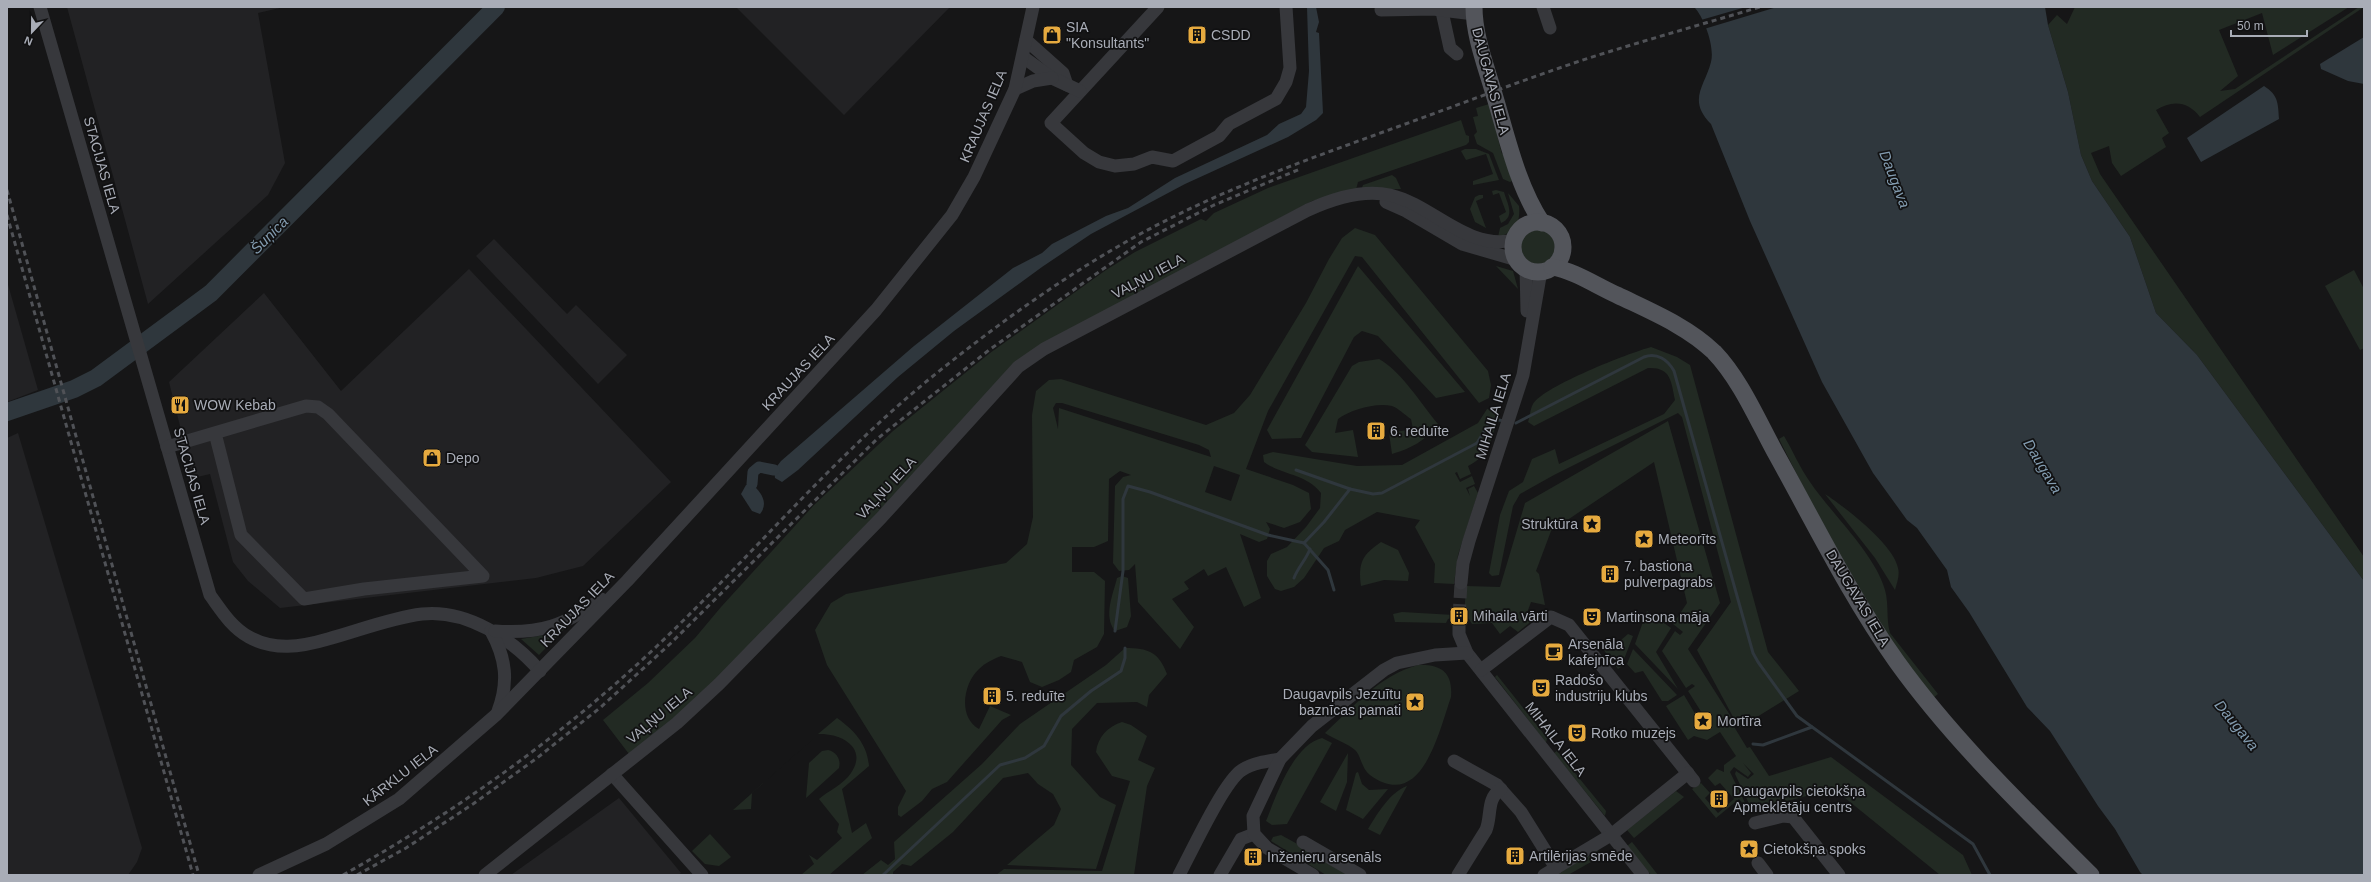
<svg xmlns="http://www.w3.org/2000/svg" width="2371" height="882" font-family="Arial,sans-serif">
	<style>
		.built { fill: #222224 }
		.green { fill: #222a23; fill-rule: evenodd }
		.water { fill: #2f373d }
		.pier { fill: #161617 }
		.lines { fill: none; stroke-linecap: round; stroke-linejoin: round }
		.stream { stroke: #2f373d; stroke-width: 3 }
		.canal { stroke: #2f373d; stroke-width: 11 }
		.river { stroke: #2f373d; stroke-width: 18 }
		.minor-tunnel { stroke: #333437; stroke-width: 13; stroke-dasharray: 13 6; stroke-linecap: butt }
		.minor { stroke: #37383c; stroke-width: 13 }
		.major { stroke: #53555b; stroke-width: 17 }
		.rail { stroke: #505257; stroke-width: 3; stroke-dasharray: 5 4; stroke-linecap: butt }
		.labels { text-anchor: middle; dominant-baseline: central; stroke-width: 3.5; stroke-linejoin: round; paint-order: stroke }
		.poi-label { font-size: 14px; fill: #a9adb7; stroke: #111112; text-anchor: start }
		.street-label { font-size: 14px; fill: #a9adb7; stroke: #111112 }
		.water-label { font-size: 15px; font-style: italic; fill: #829baf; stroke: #111112 }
	</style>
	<rect width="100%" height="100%" fill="#161617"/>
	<g class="built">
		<polygon points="67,7 284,7 258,13 285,163 268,195 148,304"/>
		<polygon points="736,7 950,7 844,115"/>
		<polygon points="494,239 567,314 576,305 627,355 598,384 476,256"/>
		<polygon points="469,269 671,482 583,566 536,578 280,608 248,581 233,562 210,474 193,478 169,382 264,293 341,391"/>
		<polygon points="7,281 38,390 7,402"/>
		<polygon points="18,433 142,848 137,862 128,875 7,875 7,438"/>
		<polygon points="619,798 681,873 678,875 511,875"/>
	</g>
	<g class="green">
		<path d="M2075 7H2349L2273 55 2262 13 2219 30 2238 76 2220 91 2235 89 2359 7H2364L2200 117C2188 101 2172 100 2156 110L2169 133 2162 138 2166 147 2121 176 2112 163 2109 146 2091 153 2100 174 2364 557V581L2197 355 2156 313 2130 237 2092 181 2081 155 2068 92 2048 25 2057 15 2067 24Z"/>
		<polygon points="1489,104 1502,154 1504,153 1512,181 1510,182 1503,179 1493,153 1477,144 1474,135 1477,132 1473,117 1478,116 1476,108"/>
		<polygon points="1461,120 1466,135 1469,136 1469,142 1466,145 1358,182 1356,190 1312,201 1041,345 716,679 667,725 629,754 603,720 648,683 695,638 721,607 814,505 893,431 990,353 1106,270 1135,252 1201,219 1206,221 1214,213 1268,188"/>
		<polygon points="1465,149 1476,149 1489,154 1499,180 1473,185 1473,181 1493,174 1486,154 1466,160 1461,151"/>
		<polygon points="1392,175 1396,178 1401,189 1361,190 1363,185"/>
		<path d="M1496 190 1504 192C1507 203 1516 217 1501 223L1499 216 1506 212 1499 193 1493 195 1492 191Z"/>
		<path d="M1508 193 1519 206C1521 223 1514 233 1498 237L1500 228 1508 224 1514 214Z"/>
		<polygon points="1479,195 1483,195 1483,198 1476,201 1486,228 1475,222 1470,209 1475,197"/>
		<path d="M1355 228 1375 235 1488 371 1491 385 1489 398 1479 403 1362 257 1355 256 1268 411 1246 469 1293 485 1309 493 1311 509 1300 522 1284 528 1266 522 1270 529 1267 539 1259 542 1240 534 1261 598 1244 607 1226 567 1208 576 1204 569 1184 582 1189 589 1172 599 1194 627 1180 649 1138 602 1135 564 1129 570 1119 571 1113 563 1115 486 1123 477 1131 475 1120 471 1109 479 1108 541 1094 547H1072V572H1094L1105 581 1104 634 1097 647 1074 660 1071 672 1059 680 1042 687 1030 682 1022 662 1001 656C993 659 985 663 979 669 963 684 958 717 979 729L990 706 1011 715 1002 720 947 782 932 789 922 801 901 817 898 815V807L906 791 827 665 815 630 831 603 846 594 1006 563 1027 544 1033 517 1032 415 1036 391 1049 380 1061 379 1206 425 1234 413 1250 395 1306 303 1329 259 1342 238ZM1062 403 1199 445 1209 450 1211 457 1059 408 1058 429 1053 408 1056 403ZM1214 466 1240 475 1231 501 1205 492Z"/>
		<circle cx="1538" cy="247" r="17"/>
		<polygon points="1358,266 1465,392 1436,398 1378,336 1362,331 1354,337 1301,438 1272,439 1267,430"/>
		<polygon points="1496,266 1513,271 1518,289"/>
		<polygon points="2354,270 2364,289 2364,348 2360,350 2325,286"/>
		<path d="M1651 347 1677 357 1690 365 1768 652 1799 691 1739 728 1697 650 1731 602 1682 417 1678 413 1554 475 1520 494 1513 506 1499 575 1492 576 1489 573 1500 515 1509 491 1523 482 1532 459 1555 449 1559 464 1664 414 1675 400C1671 381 1671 367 1648 368L1534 426 1528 422C1530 417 1530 409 1533 404 1544 386 1629 353 1651 347Z"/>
		<path d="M1379 359C1401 371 1422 405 1438 424 1425 441 1412 448 1392 454L1389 433 1413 429 1411 419C1405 415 1398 408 1392 406 1376 402 1350 410 1338 419L1335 433 1353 430 1358 457 1312 452 1305 445 1352 366 1359 362Z"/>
		<path d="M1487 409 1496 410 1498 415C1493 437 1489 456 1468 466L1471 474 1460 479 1457 472 1455 473 1460 482 1472 476 1475 484 1466 488 1470 496 1468 489 1474 486 1478 493 1458 555 1454 584 1434 583 1435 564 1415 527 1420 520 1377 512 1345 530 1339 541 1324 548 1304 578 1294 587 1281 591 1275 589 1267 576V561L1271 554 1287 547 1306 527 1320 508 1321 493C1305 473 1283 476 1264 462L1263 455 1273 452 1357 466 1402 465 1478 423Z"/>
		<polygon points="1668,421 1720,603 1688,649 1735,723 1733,725 1747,748 1750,747 1769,776 1831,757 1963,855 1972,875 1940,875 1834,789 1752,810 1735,774 1736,771 1748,779 1754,774 1743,763 1751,773 1748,777 1734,767 1730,772 1749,811 1739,799 1716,818 1692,789 1701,783 1710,793 1705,798 1718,813 1734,799 1720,783 1715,786 1708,778 1717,769 1724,772 1724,765 1736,756 1720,732 1707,740 1694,736 1688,740 1666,706 1684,695 1700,722 1704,724 1707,721 1688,691 1695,686 1692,684 1686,688 1662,651 1675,631 1680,635 1683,632 1673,624 1687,603 1654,462 1551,531 1536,571 1539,574 1545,605 1531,602 1527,613 1534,616 1534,619 1518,632 1510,626 1500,634 1492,623 1472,624 1469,619 1464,617 1466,586 1500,587 1525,503"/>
		<path d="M1784 436C1793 451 1800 468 1810 482 1831 513 1875 554 1885 590 1889 604 1886 619 1890 633L1938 694 1933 698 1891 642 1827 534 1779 439Z"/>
		<path d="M1825 494C1845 507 1894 545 1898 568 1900 575 1897 583 1895 590L1875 558Z"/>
		<path d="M1381 542 1398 550 1409 573 1408 581 1384 580 1361 586C1358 563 1362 555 1381 542Z"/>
		<path d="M1122 576 1128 578 1131 616 1127 627 1115 631C1103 616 1113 595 1117 578Z"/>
		<polygon points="1647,611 1671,628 1656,652 1678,689 1635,644"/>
		<polygon points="1402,612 1454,615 1454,617 1448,619 1446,623 1395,622 1393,614"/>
		<polygon points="567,626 539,655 521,639 544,635"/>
		<path d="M1628 634 1633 636 1621 667 1618 669 1597 641C1617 639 1606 654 1628 634Z"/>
		<path d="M1125 648C1148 648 1159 652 1167 674L1149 695 1147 707 1137 702 1097 703 1072 729 1071 765 1100 797 1116 805 1096 869 1007 865 1054 825 1061 809 1053 794 1038 784 1028 773 1003 778 953 832 911 866 902 864 893 872V875H862L881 860 888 865 895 859 894 842 982 764 1020 724 1106 665Z"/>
		<polygon points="1633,649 1677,695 1668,701 1662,701 1643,671 1635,673 1627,664"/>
		<path d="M1418 665C1442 664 1453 673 1451 697 1439 731 1422 813 1370 775 1361 768 1361 755 1355 750 1347 743 1334 739 1325 733 1353 707 1380 675 1418 665Z"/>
		<polygon points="1497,675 1547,738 1546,743 1495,677"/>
		<path d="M837 718C855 731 867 744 869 766L842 789 852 833 866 823 872 838 829 875H801L814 864 809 855 817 860 842 838 837 832 839 824 819 799C828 791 844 784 851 773 868 748 842 733 818 734Z"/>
		<path d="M1122 722 1131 725 1147 736 1138 760 1155 768 1147 786 1134 875H996L1004 869 1102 871 1130 781 1112 776 1096 752C1098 737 1107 727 1122 722Z"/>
		<polygon points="814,738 752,793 751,809 733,810"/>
		<path d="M1322 738 1332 743 1287 824 1272 825 1266 821C1276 796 1293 745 1322 738Z"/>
		<path d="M828 750C837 752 841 760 839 768L806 798 809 763 822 751Z"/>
		<polygon points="1557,751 1606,811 1605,816 1554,753"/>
		<polygon points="1348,753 1347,782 1336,811 1320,802"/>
		<polygon points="1358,772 1362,784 1369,790 1388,789 1363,819 1346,810 1356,773"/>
		<path d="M1407 786 1380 835 1368 829C1377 814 1390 792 1407 786Z"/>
		<polygon points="1676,791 1684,797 1634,838 1627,830"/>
		<polygon points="710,834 731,857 719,866 705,864 692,851"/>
		<polygon points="1281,835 1354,875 1326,875 1271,841 1273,837"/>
		<polygon points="1632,842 1658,875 1651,875 1627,846"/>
		<polygon points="1598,850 1600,855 1598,858 1568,875 1555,875"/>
	</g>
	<g class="water">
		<polygon points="1307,7 1316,7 1319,22 1316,32 1319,33 1323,113 1316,120 1288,137 1185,184 1091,234 1042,267 954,331 898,377 798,470 782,482 775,478 774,470 781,461 914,346 1013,268 1042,253 1052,244 1106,216 1128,208 1175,178 1267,135 1279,124 1301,114 1306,107 1309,71"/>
		<path d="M1694 7H2045L2048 25 2068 92 2081 155 2092 181 2130 237 2156 313 2197 355 2364 581V875H2143L2140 872 2115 829 2098 806 2050 731 2027 707 1969 612 1951 587 1947 570 1917 528 1907 520 1873 473 1822 382 1750 221 1711 124C1687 100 1705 86 1711 62 1715 47 1704 17 1694 7Z"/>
		<polygon points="2364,37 2364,84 2348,81 2321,69 2320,64"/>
		<path d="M2264 86C2278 95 2278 102 2279 119L2201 162 2187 138Z"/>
		<path d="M752 484C761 492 769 503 760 514L752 511 741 494 746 485Z"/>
	</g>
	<polygon class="pier" points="1746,7 1777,7 1704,29 1701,20"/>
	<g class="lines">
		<g class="stream">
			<path d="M1516 423 1644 357C1657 352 1668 360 1674 371L1753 653 1758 662 1797 716 1973 844 1990 875"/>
			<polyline points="1296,470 1350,489"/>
			<polyline points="1304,543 1328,570 1334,590"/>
			<path d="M1294 578C1298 567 1306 560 1310 549"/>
			<polyline points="1115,631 1123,571 1123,499 1128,486 1150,492 1268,535 1304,543 1324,522 1350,489 1373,494 1382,493 1477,443 1492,419 1505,421"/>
			<polyline points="1753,744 1763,745 1812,727"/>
			<polyline points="883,875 1000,765 1025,758 1044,746 1061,716 1091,691 1121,671 1125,658 1125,648"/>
		</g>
		<polyline class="canal" points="752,484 753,472 759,467 774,470"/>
		<polyline class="river" points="7,412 74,389 96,378 211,293 496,7"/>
		<polyline class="minor-tunnel" points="1459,617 1461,583"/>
		<g class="minor">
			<path d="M40 7 210 595C221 610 231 627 249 637 274 651 301 647 328 639 358 631 390 618 422 614 467 609 512 639 540 671"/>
			<polyline points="1158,7 1051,123 1084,153 1099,162 1115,166 1134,164 1152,157 1173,161 1219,136 1229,124 1276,99 1286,82 1290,68 1286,7"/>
			<polyline points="1441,7 1450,48 1457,54"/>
			<polyline points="1543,7 1550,28"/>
			<polyline points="1381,10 1433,9 1474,14"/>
			<polyline points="1026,40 1063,73 1067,85"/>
			<polyline points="1023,57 1052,78 1080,91"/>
			<polyline points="1015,89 1033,81 1052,78"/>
			<polyline points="1386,202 1404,210 1462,244 1517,260"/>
			<polyline points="1526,268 1527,311"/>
			<polyline points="167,447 306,406 318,407 328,414 483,576 364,589 304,599 241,535 215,433"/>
			<polyline points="1461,583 1463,563 1469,541 1523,375 1541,271"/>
			<polyline points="1459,617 1459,634 1467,653 1643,875"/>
			<path d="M491 631C506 658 509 682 498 711"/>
			<path d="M495 631C541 634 564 626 601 599"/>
			<polyline points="1481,670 1544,622 1551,617 1569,625 1694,781"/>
			<polyline points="1454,761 1497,785 1521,812 1556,868"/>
			<polyline points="612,774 702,875"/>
			<polyline points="1755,823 1783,816 1793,817 1839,875"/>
			<polyline points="1303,842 1360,875"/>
			<polyline points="1758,863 1767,875"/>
			<polyline points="259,875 326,844 399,799 497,714 627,581 876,310 952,215 974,177 1015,89 1033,7"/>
			<path d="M485 875 677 723 719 684 881 518 1018 367 1044 349 1308 210C1332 199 1363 189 1390 195 1433 205 1467 251 1514 240"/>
			<path d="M1179 875C1191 853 1224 781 1242 770 1253 763 1267 761 1280 759"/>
			<polyline points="1220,875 1241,839 1254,834"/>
			<polyline points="1313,875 1267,848 1254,834 1253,816 1280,759 1312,726 1384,670 1397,663 1435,655 1467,653"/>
			<path d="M1458 875 1486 830C1492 815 1486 799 1501 789"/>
			<polyline points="1544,875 1611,835 1688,773"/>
		</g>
		<g class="major">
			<path d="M1474 7C1474 36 1486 66 1494 94 1507 137 1517 185 1542 223"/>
			<circle cx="1538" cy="247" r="25"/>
			<path d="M1552 267C1575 271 1595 285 1617 295 1650 311 1687 326 1714 352 1740 379 1757 419 1775 452 1814 522 1850 596 1897 662 1953 740 2023 807 2091 875"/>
		</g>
		<g class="rail">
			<polyline points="7,190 199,875"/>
			<polyline points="7,215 193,875"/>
			<path d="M343 875C457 811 562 736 657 646 754 554 838 451 943 368 1016 310 1093 256 1177 215 1248 180 1323 154 1397 127 1461 104 1525 79 1589 58 1646 40 1703 24 1760 7"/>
			<polyline points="357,875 406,848 473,804 537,758 601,707 670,644 877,439 989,350 1141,242 1214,205 1300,169"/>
		</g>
	</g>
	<defs>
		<g id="shop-square" transform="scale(1)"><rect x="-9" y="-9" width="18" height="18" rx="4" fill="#e6aa3f" stroke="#111112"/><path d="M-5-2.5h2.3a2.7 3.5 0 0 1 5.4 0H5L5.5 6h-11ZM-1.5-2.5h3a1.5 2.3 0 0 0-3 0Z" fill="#111"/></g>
		<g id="building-square" transform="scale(1)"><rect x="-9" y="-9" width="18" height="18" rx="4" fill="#e6aa3f" stroke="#111112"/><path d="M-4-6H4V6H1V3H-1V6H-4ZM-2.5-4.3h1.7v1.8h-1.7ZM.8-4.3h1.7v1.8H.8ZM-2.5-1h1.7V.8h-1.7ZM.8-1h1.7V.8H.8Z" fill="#111"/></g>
		<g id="restaurant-square" transform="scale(1)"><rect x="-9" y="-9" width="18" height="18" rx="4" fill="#e6aa3f" stroke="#111112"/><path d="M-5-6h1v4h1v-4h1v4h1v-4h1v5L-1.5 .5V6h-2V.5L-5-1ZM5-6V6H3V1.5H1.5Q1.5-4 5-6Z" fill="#111"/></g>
		<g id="sight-square" transform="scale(1)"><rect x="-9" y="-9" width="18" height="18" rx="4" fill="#e6aa3f" stroke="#111112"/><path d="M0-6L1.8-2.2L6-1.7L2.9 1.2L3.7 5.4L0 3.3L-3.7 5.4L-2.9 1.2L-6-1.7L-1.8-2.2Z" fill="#111"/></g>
		<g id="theatre-square" transform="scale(1)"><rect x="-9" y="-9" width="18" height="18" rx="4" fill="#e6aa3f" stroke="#111112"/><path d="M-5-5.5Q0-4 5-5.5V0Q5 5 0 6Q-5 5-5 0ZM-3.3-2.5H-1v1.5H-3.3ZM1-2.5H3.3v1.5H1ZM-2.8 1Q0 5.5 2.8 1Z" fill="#111"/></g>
		<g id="cafe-square" transform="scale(1)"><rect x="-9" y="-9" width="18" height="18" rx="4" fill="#e6aa3f" stroke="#111112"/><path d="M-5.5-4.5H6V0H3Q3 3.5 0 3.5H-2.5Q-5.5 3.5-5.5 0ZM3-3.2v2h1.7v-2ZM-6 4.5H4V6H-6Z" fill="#111"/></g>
	</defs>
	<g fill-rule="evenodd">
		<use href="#shop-square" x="1052" y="35"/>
		<use href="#building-square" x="1197" y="35"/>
		<use href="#restaurant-square" x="180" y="405"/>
		<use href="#building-square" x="1376" y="431"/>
		<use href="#shop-square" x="432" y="458"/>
		<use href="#sight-square" x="1592" y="524"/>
		<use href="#sight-square" x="1644" y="539"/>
		<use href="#building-square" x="1610" y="574"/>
		<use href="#building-square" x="1459" y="616"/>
		<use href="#theatre-square" x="1592" y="617"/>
		<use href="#cafe-square" x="1554" y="652"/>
		<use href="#theatre-square" x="1541" y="688"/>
		<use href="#building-square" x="992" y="696"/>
		<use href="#sight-square" x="1415" y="702"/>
		<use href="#sight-square" x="1703" y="721"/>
		<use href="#theatre-square" x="1577" y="733"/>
		<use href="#building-square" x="1719" y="799"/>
		<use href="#sight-square" x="1749" y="849"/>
		<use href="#building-square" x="1515" y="856"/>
		<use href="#building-square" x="1253" y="857"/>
	</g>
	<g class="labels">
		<g class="poi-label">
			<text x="1066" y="27">SIA<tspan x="1066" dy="16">"Konsultants"</tspan></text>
			<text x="1211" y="35">CSDD</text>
			<text x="194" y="405">WOW Kebab</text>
			<text x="1390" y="431">6. reduīte</text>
			<text x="446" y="458">Depo</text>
			<text x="1578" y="524" text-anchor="end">Struktūra</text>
			<text x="1658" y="539">Meteorīts</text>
			<text x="1624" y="566">7. bastiona<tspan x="1624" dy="16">pulverpagrabs</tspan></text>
			<text x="1473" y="616">Mihaila vārti</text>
			<text x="1606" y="617">Martinsona māja</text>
			<text x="1568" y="644">Arsenāla<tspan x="1568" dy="16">kafejnīca</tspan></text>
			<text x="1555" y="680">Radošo<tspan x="1555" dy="16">industriju klubs</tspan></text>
			<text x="1401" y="694" text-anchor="end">Daugavpils Jezuītu<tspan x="1401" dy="16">baznīcas pamati</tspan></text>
			<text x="1006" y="696">5. reduīte</text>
			<text x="1717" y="721">Mortīra</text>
			<text x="1591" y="733">Rotko muzejs</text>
			<text x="1733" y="791">Daugavpils cietokšņa<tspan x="1733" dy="16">Apmeklētāju centrs</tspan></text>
			<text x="1763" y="849">Cietokšņa spoks</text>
			<text x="1529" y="856">Artilērijas smēde</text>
			<text x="1267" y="857">Inženieru arsenāls</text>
		</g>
		<g class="street-label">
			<text transform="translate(1491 81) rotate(75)">DAUGAVAS IELA</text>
			<text transform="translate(983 116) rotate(-67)">KRAUJAS IELA</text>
			<text transform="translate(102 165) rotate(74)">STACIJAS IELA</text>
			<text transform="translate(1148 276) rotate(-28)">VAĻŅU IELA</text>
			<text transform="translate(798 372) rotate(-47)">KRAUJAS IELA</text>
			<text transform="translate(1493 416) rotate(-73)">MIHAILA IELA</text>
			<text transform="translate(192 476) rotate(74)">STACIJAS IELA</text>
			<text transform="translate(886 488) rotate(-47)">VAĻŅU IELA</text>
			<text transform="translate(1858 598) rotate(59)">DAUGAVAS IELA</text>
			<text transform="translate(577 609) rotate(-46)">KRAUJAS IELA</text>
			<text transform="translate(659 715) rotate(-40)">VAĻŅU IELA</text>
			<text transform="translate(1556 739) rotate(52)">MIHAILA IELA</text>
			<text transform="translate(400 775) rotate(-38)">KĀRKLU IELA</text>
		</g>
		<g class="water-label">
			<text transform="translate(1895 179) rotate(69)">Daugava</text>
			<text transform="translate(269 235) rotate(-45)">Šuņica</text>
			<text transform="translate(2043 466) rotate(59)">Daugava</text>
			<text transform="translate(2237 725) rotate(51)">Daugava</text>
		</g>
	</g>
	<rect width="2371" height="882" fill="none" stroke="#a9adb7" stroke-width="16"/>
	<g transform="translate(32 32) rotate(202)" stroke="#111112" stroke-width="3" paint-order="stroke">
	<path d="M0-3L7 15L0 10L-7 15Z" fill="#a9adb7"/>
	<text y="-6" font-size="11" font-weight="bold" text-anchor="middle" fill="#a9adb7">N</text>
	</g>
	<path d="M2231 30v6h76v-6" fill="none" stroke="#a9adb7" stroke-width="2"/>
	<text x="2237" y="30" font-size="12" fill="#a9adb7" stroke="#111112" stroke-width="3" paint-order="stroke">50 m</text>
</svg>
